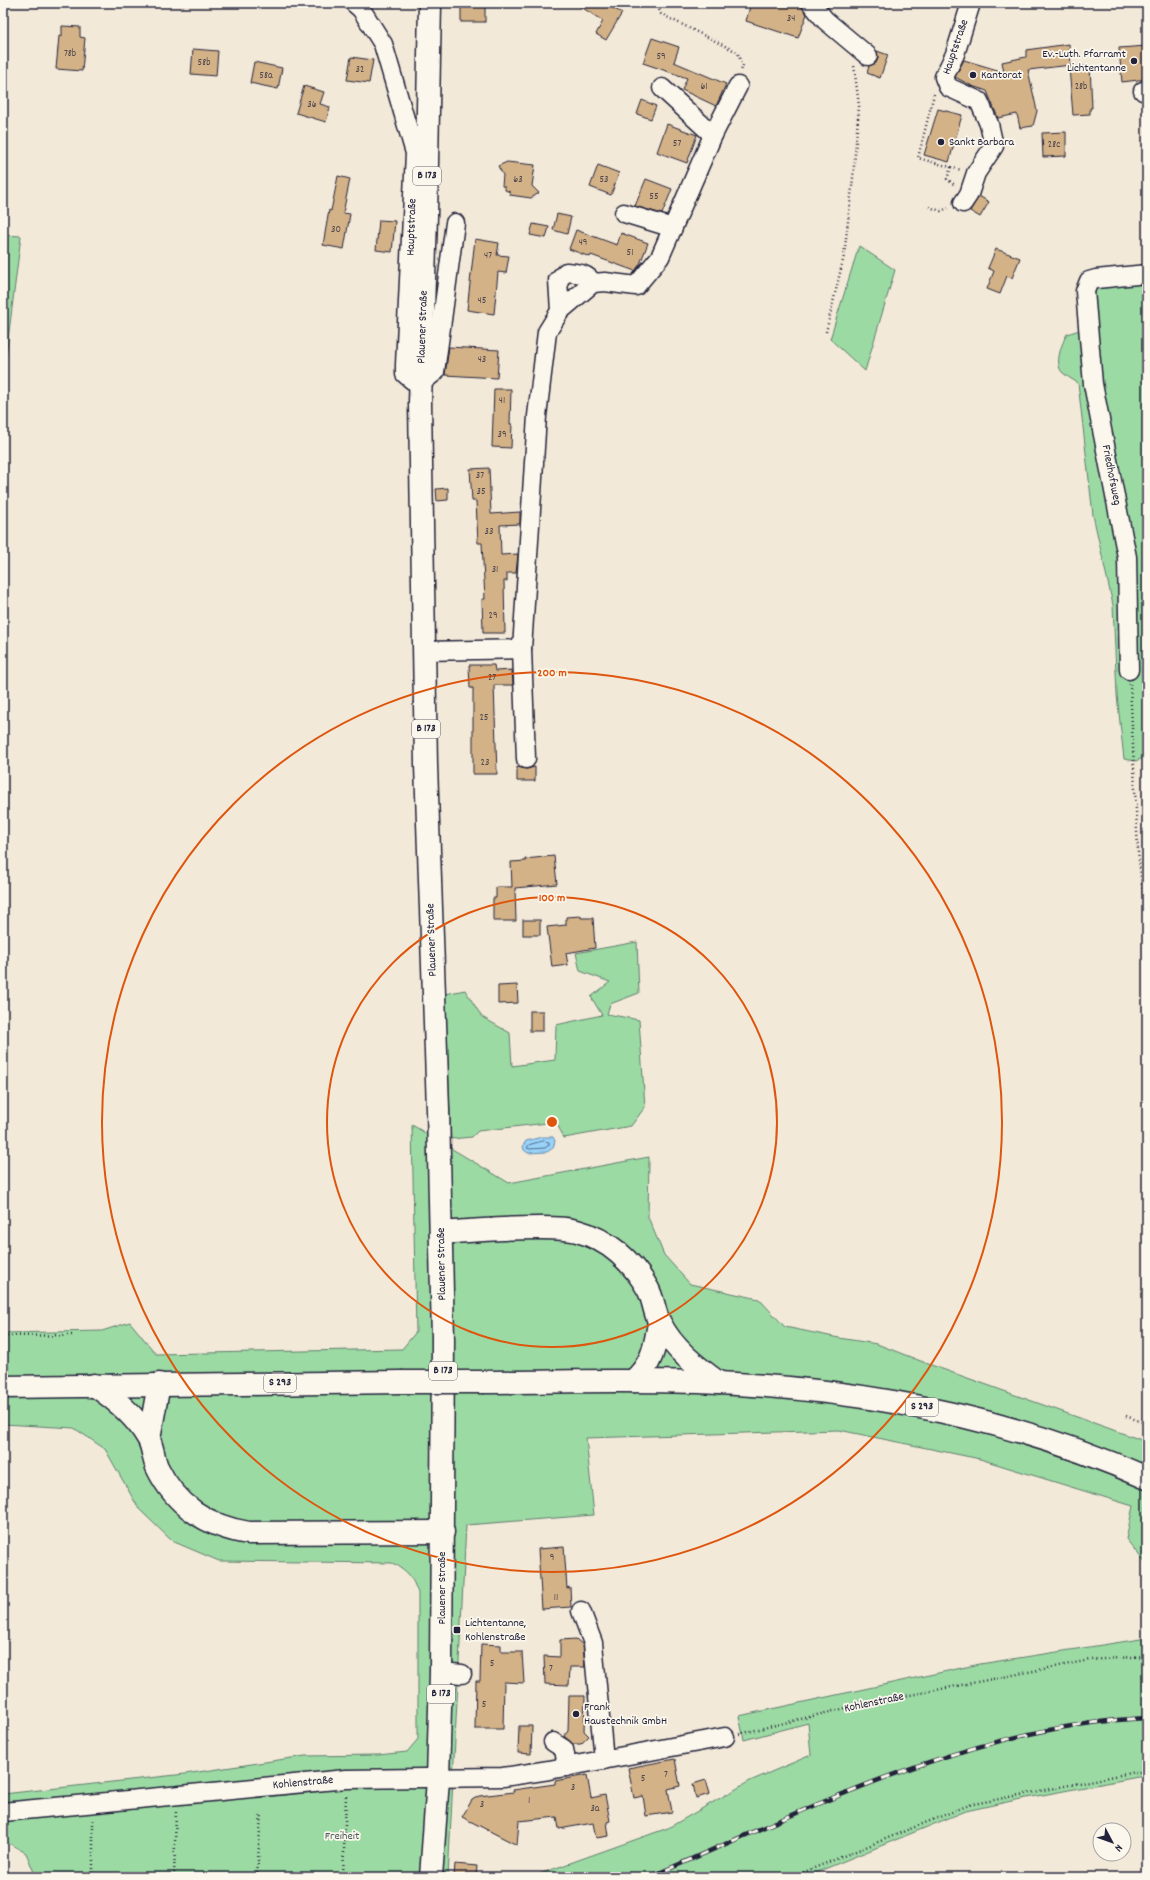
<svg xmlns="http://www.w3.org/2000/svg" width="1150" height="1880" font-family="Dekko,sans-serif">
	<style>
		.green { fill: #9cdaa3; stroke: #5f7e6f }
		.water { fill: #99d3f9; stroke: #698cad }
		.lines { fill: none; stroke-linecap: round; stroke-linejoin: round }
		.shore { stroke: #526987; stroke-width: 1 }
		.building { fill: #d4b287; stroke: #22223b }
		.minor-casing { stroke: #22223b; stroke-width: 21 }
		.major-casing { stroke: #22223b; stroke-width: 25 }
		.highway-casing { stroke: #22223b; stroke-width: 25 }
		.path { stroke: #22223b; stroke-width: 2.5; stroke-dasharray: 1 3; stroke-linecap: butt }
		.minor { stroke: #fbf7ec; stroke-width: 18 }
		.major { stroke: #fbf7ec; stroke-width: 22 }
		.highway { stroke: #fbf7ec; stroke-width: 22 }
		.rail-casing { stroke: #22223b; stroke-width: 4.5 }
		.rail { stroke: #fbf7ec; stroke-width: 3; stroke-dasharray: 9; stroke-linecap: butt }
		.highway-bridge-casing { stroke: #22223b; stroke-width: 25; stroke-linecap: butt }
		.highway-bridge { stroke: #fbf7ec; stroke-width: 22 }
		.ring { fill: none; stroke: #de560e; stroke-width: 2 }
		.poi-dot { fill: #22223b; stroke: #fbf7ec; stroke-width: 1.5 }
		.labels { text-anchor: middle; dominant-baseline: central; stroke-width: 3.5; stroke-linejoin: round; paint-order: stroke }
		.number-label { font-size: 10px; fill: #4e464e }
		.shield { fill: #fbf7ec; stroke: #636270; stroke-width: 1 }
		.shield-label { font-size: 11px; font-weight: bold; fill: #22223b }
		.street-label { font-size: 12px; fill: #22223b; stroke: #fbf7ec }
		.poi-label { font-size: 12px; fill: #22223b; stroke: #fbf7ec; text-anchor: start }
		.park-label { font-size: 12px; fill: #47595a; stroke: #fbf7ec }
		.centre { fill: #de560e; stroke: #fbf7ec; stroke-width: 2 }
		.ring-label { font-size: 12px; text-anchor: middle; font-weight: bold; fill: #de560e; stroke: #fbf7ec; stroke-width: 3.5; stroke-linejoin: round; paint-order: stroke }
	</style>
	<rect width="100%" height="100%" fill="#f3e9d8"/>
	<filter id="ink" filterUnits="userSpaceOnUse"><feTurbulence type="fractalNoise" baseFrequency=".025" numOctaves="2"/><feDisplacementMap in="SourceGraphic" scale="8" xChannelSelector="R" yChannelSelector="G"/><feConvolveMatrix kernelMatrix="1 2 1 2 8 2 1 2 1" color-interpolation-filters="sRGB"/></filter>
	<g filter="url(#ink)">
		<g class="green">
			<polygon points="3,235 21,236 3,380"/>
			<polygon points="859,246 895,270 865,371 830,339"/>
			<path d="M1147 280V759H1140L1136 761 1124 759 1117 695 1113 605 1093 515 1078 383C1073 380 1066 376 1062 372 1054 363 1062 343 1067 334L1092 326 1093 286Z"/>
			<polygon points="637,942 639,993 610,1004 607,1014 639,1020 645,1107 631,1126 564,1138 556,1122 478,1131 472,1137 451,1139 445,994 465,990 482,1017 510,1033 512,1066 555,1060 556,1025 602,1015 591,997 610,982 580,971 576,953"/>
			<path d="M412 1125 509 1183 649 1157 648 1217 664 1255 690 1284 759 1299 785 1327 839 1338 877 1344 931 1365 1147 1442V1565L1126 1539 1133 1506 980 1459 839 1430 586 1438 594 1515 466 1525 448 1877H36L26 1853 3 1840V1794L185 1774 305 1756 378 1755 407 1752 418 1739V1593C412 1577 408 1570 392 1563L219 1561 172 1541 139 1509 105 1449 74 1428 3 1424V1333L102 1331 130 1322 156 1354 402 1349 416 1332Z"/>
			<polygon points="1147,1638 1147,1777 1138,1777 1016,1800 966,1811 805,1877 531,1877 668,1828 750,1781 811,1755 808,1723 744,1740 739,1716 980,1664"/>
		</g>
		<polygon class="water" points="542,1137 553,1137 555,1141 553,1148 547,1152 528,1153 524,1150 523,1146 526,1141"/>
		<g class="lines">
			<polygon class="shore" points="543,1141 549,1142 549,1145 545,1148 530,1149 527,1148 529,1145"/>
		</g>
		<g class="building">
			<rect x="461" y="3" width="24" height="19"/>
			<polygon points="575,3 604,3 622,13 606,40 596,34 603,21"/>
			<polygon points="751,3 791,3 801,6 807,14 798,38 746,21"/>
			<polygon points="62,26 80,27 80,37 85,38 82,71 56,69 59,36 62,37"/>
			<polygon points="652,38 679,47 674,62 726,84 716,106 682,90 687,78 643,63"/>
			<polygon points="1069,44 1071,65 1028,70 1037,111 1033,126 1020,128 1017,114 998,118 987,91 972,86 955,77 964,60 1004,72 1002,62 1026,57 1026,50"/>
			<polygon points="1147,46 1147,79 1122,82 1119,48"/>
			<polygon points="193,49 218,51 216,76 191,74"/>
			<polygon points="877,51 888,55 880,78 867,73 869,66 876,63 878,58"/>
			<polygon points="351,57 373,60 369,83 347,80"/>
			<polygon points="254,62 282,68 278,89 250,83"/>
			<polygon points="1090,66 1092,108 1090,108 1090,114 1073,115 1069,67"/>
			<polygon points="304,86 324,92 320,104 330,107 326,122 296,113"/>
			<polygon points="642,100 656,106 651,119 637,114"/>
			<polygon points="938,109 962,115 949,162 924,155"/>
			<polygon points="667,124 697,135 687,163 657,152"/>
			<polygon points="1066,132 1066,156 1043,157 1042,133"/>
			<polygon points="507,162 535,165 532,186 539,193 531,198 510,195 510,192 505,190 505,187 502,186 503,175 498,166"/>
			<polygon points="598,165 619,173 611,195 590,187"/>
			<polygon points="338,176 350,179 343,213 350,214 344,249 323,245 329,210 331,211"/>
			<polygon points="646,179 672,189 662,214 635,206"/>
			<polygon points="979,196 989,202 980,217 970,211"/>
			<polygon points="557,214 571,217 567,234 553,230"/>
			<polygon points="379,220 395,221 392,252 376,250"/>
			<polygon points="533,224 549,227 546,238 530,235"/>
			<polygon points="576,230 617,245 621,233 648,243 640,264 635,271 591,255 590,257 569,249"/>
			<polygon points="475,239 499,243 497,255 509,256 506,273 498,272 494,314 467,310"/>
			<polygon points="996,249 1020,258 1012,278 1007,276 1000,294 987,289 994,271 988,268"/>
			<polygon points="449,347 499,350 497,378 445,375"/>
			<polygon points="494,389 511,389 510,424 512,424 511,448 492,447"/>
			<polygon points="489,468 491,514 520,512 520,524 500,525 501,555 518,554 516,573 507,573 507,581 504,581 505,633 483,633 482,599 485,599 482,543 478,543 476,501 472,501 470,469"/>
			<polygon points="448,488 448,500 437,501 436,489"/>
			<polygon points="469,665 494,665 495,671 512,670 513,685 494,685 497,774 473,774 473,688 470,688"/>
			<polygon points="517,767 526,769 535,767 535,781 517,781"/>
			<polygon points="554,856 557,884 515,888 516,921 493,921 493,898 496,898 496,887 512,887 511,862 526,861 525,859"/>
			<polygon points="581,916 581,918 593,918 595,948 566,953 568,965 552,967 547,927 566,925 566,917"/>
			<rect x="523" y="920" width="17" height="15"/>
			<polygon points="517,985 518,1003 498,1004 498,986"/>
			<rect x="530" y="1011" width="13" height="20"/>
			<polygon points="564,1547 567,1588 570,1587 571,1607 542,1609 538,1549"/>
			<polygon points="576,1639 583,1645 585,1667 570,1667 569,1685 545,1684 544,1656 560,1657 560,1640"/>
			<polygon points="481,1644 501,1645 501,1652 522,1652 524,1683 504,1682 503,1729 475,1729 476,1681 480,1681"/>
			<polygon points="569,1696 585,1696 584,1731 589,1736 581,1744 573,1744 564,1736 568,1731"/>
			<polygon points="519,1726 532,1726 531,1754 518,1753"/>
			<polygon points="675,1759 680,1786 668,1789 672,1812 646,1816 643,1796 634,1798 628,1768"/>
			<polygon points="587,1775 591,1798 605,1795 610,1821 607,1822 609,1836 596,1838 593,1823 559,1829 557,1817 519,1821 517,1845 462,1817 472,1800 479,1796 514,1792 513,1790 555,1784 555,1781"/>
			<polygon points="706,1780 710,1794 696,1798 693,1784"/>
			<polygon points="455,1864 477,1866 476,1877 454,1877"/>
		</g>
		<g class="lines">
			<g class="minor-casing">
				<g id="minor">
					<polyline points="354,3 361,9 383,44 415,153 405,365 405,374 412,380 421,383 435,372 455,223"/>
					<polyline points="811,3 825,20 868,56"/>
					<polyline points="662,88 713,135"/>
					<polyline points="1143,91 1147,90"/>
					<polyline points="963,203 969,194 976,173 994,146 989,124 979,101 948,87 944,77 955,54 971,3"/>
					<polyline points="624,213 673,228"/>
					<path d="M560 311 558 280 566 272C577 273 587 273 593 283"/>
					<polyline points="424,651 522,649"/>
					<polyline points="1129,670 1127,557 1093,384 1085,291 1089,281 1096,279 1147,274"/>
					<polyline points="526,759 522,649 537,416 547,332 560,311 593,283 605,282 636,286 660,257 713,135 738,86"/>
					<polyline points="581,1611 593,1643 604,1760"/>
					<polyline points="441,1672 462,1674"/>
					<polyline points="553,1742 564,1749 567,1767"/>
					<polyline points="3,1812 346,1779 503,1777 549,1770 725,1737"/>
				</g>
			</g>
			<g class="major-casing">
				<polyline id="major" points="430,3 426,216 420,403 426,765 438,1109 443,1339 441,1672 438,1779 431,1877"/>
			</g>
			<g class="highway-casing">
				<g id="highway">
					<path d="M441 1233C474 1230 508 1228 541 1228 553 1228 566 1228 577 1231 608 1239 633 1262 648 1289 654 1300 654 1313 660 1323 673 1349 697 1367 719 1383"/>
					<path d="M633 1381C652 1365 655 1347 659 1323"/>
					<path d="M485 1382C563 1382 641 1379 719 1383 866 1390 1012 1418 1147 1478"/>
					<path d="M94 1385C115 1399 135 1415 148 1438 153 1446 153 1458 157 1467 175 1505 208 1527 249 1533L443 1532"/>
					<polyline points="3,1387 401,1382"/>
					<polyline points="149,1439 159,1384"/>
				</g>
			</g>
			<g class="path">
				<polyline points="659,3 657,5 661,14 737,52 743,65 741,71"/>
				<polyline points="934,94 918,158 961,170"/>
				<polyline points="951,167 947,179 956,186"/>
				<polyline points="929,207 941,211 948,208"/>
				<polyline points="826,332 844,256 853,178 859,106 854,65"/>
				<polyline points="1130,684 1138,852 1147,928"/>
				<polyline points="3,1336 75,1335"/>
				<polyline points="1126,1416 1147,1424"/>
				<polyline points="1147,1503 1143,1529 1147,1538"/>
				<polyline points="739,1734 854,1706 1090,1660 1147,1656"/>
				<polyline points="93,1820 93,1877"/>
				<polyline points="174,1877 176,1810"/>
				<polyline points="257,1877 261,1813"/>
				<polyline points="343,1877 346,1796"/>
				<polyline points="792,1877 969,1805 1135,1772 1147,1772"/>
			</g>
			<use href="#minor" class="minor"/>
			<use href="#major" class="major"/>
			<use href="#highway" class="highway"/>
			<g class="rail-casing">
				<path id="rail" d="M650 1877C809 1809 971 1726 1147 1718"/>
			</g>
			<use href="#rail" class="rail"/>
			<g class="highway-bridge-casing">
				<polyline id="highway-bridge" points="401,1382 485,1382"/>
			</g>
			<use href="#highway-bridge" class="highway-bridge"/>
		</g>
	</g>
	<g class="ring">
		<circle cx="552" cy="1122" r="225"/>
		<circle cx="552" cy="1122" r="450"/>
	</g>
	<g class="poi-dot">
		<circle cx="1134" cy="61" r="4"/>
		<circle cx="973" cy="75" r="4"/>
		<circle cx="941" cy="142" r="4"/>
		<rect x="453" y="1626" width="8" height="8" rx="2"/>
		<circle cx="576" cy="1714" r="4"/>
	</g>
	<g class="labels">
		<g class="number-label">
			<text x="791" y="19">34</text>
			<text x="70" y="54">78b</text>
			<text x="661" y="57">59</text>
			<text x="204" y="63">58b</text>
			<text x="360" y="70">32</text>
			<text x="266" y="76">58a</text>
			<text x="704" y="87">61</text>
			<text x="1081" y="87">28b</text>
			<text x="312" y="105">36</text>
			<text x="677" y="144">57</text>
			<text x="1054" y="145">28c</text>
			<text x="518" y="180">63</text>
			<text x="604" y="180">53</text>
			<text x="654" y="197">55</text>
			<text x="336" y="230">30</text>
			<text x="583" y="243">49</text>
			<text x="630" y="253">51</text>
			<text x="488" y="256">47</text>
			<text x="482" y="301">45</text>
			<text x="482" y="360">43</text>
			<text x="502" y="401">41</text>
			<text x="502" y="435">39</text>
			<text x="480" y="476">37</text>
			<text x="481" y="492">35</text>
			<text x="489" y="532">33</text>
			<text x="495" y="570">31</text>
			<text x="493" y="616">29</text>
			<text x="492" y="678">27</text>
			<text x="484" y="718">25</text>
			<text x="485" y="763">23</text>
			<text x="552" y="1558">9</text>
			<text x="556" y="1598">11</text>
			<text x="492" y="1664">5</text>
			<text x="551" y="1669">7</text>
			<text x="484" y="1705">5</text>
			<text x="666" y="1775">7</text>
			<text x="643" y="1779">5</text>
			<text x="573" y="1788">3</text>
			<text x="529" y="1801">1</text>
			<text x="482" y="1805">3</text>
			<text x="595" y="1809">3a</text>
		</g>
		<g class="shield">
			<rect x="413" y="167" width="28" height="18" rx="3"/>
			<rect x="412" y="720" width="28" height="18" rx="3"/>
			<rect x="429" y="1362" width="28" height="18" rx="3"/>
			<rect x="264" y="1374" width="32" height="18" rx="3"/>
			<rect x="906" y="1398" width="32" height="18" rx="3"/>
			<rect x="427" y="1685" width="28" height="18" rx="3"/>
		</g>
		<g class="shield-label">
			<text x="427" y="176">B 173</text>
			<text x="426" y="729">B 173</text>
			<text x="443" y="1371">B 173</text>
			<text x="280" y="1383">S 293</text>
			<text x="922" y="1407">S 293</text>
			<text x="441" y="1694">B 173</text>
		</g>
		<g class="street-label">
			<text transform="translate(956 47) rotate(-71)">Hauptstraße</text>
			<text transform="translate(412 227) rotate(-88)">Hauptstraße</text>
			<text transform="translate(423 327) rotate(-88)">Plauener Straße</text>
			<text transform="translate(1111 475) rotate(79)">Friedhofsweg</text>
			<text transform="translate(432 940) rotate(-92)">Plauener Straße</text>
			<text transform="translate(442 1264) rotate(-91)">Plauener Straße</text>
			<text transform="translate(442 1588) rotate(-90)">Plauener Straße</text>
			<text transform="translate(874 1703) rotate(-12)">Kohlenstraße</text>
			<text transform="translate(303 1783) rotate(-5)">Kohlenstraße</text>
		</g>
		<g class="poi-label">
			<text x="1126" y="54" text-anchor="end">Ev.-Luth. Pfarramt<tspan x="1126" dy="14">Lichtentanne</tspan></text>
			<text x="981" y="75">Kantorat</text>
			<text x="949" y="142">Sankt Barbara</text>
			<text x="465" y="1623">Lichtentanne,<tspan x="465" dy="14">Kohlenstraße</tspan></text>
			<text x="584" y="1707">Frank<tspan x="584" dy="14">Haustechnik GmbH</tspan></text>
		</g>
		<g class="park-label">
			<text x="342" y="1836">Freiheit</text>
		</g>
	</g>
	<circle cx="552" cy="1122" r="6" class="centre"/>
	<g class="ring-label">
		<text x="552" y="676">200 m</text>
		<text x="552" y="901">100 m</text>
	</g>
	<rect width="1150" height="1880" fill="none" stroke="#fbf7ec" stroke-width="16"/>
	<rect x="8" y="8" width="1134" height="1864" fill="none" stroke="#22223b" stroke-width="1.5" filter="url(#ink)"/>
	<g transform="translate(1112 1842) rotate(131)"><circle r="19" fill="#fbf7ec" stroke="#a4a2a5"/>
	<path d="M0-3L7 15L0 10L-7 15Z" fill="#22223b"/>
	<text y="-6" font-size="11" font-weight="bold" text-anchor="middle" fill="#22223b">N</text>
	</g>
</svg>
